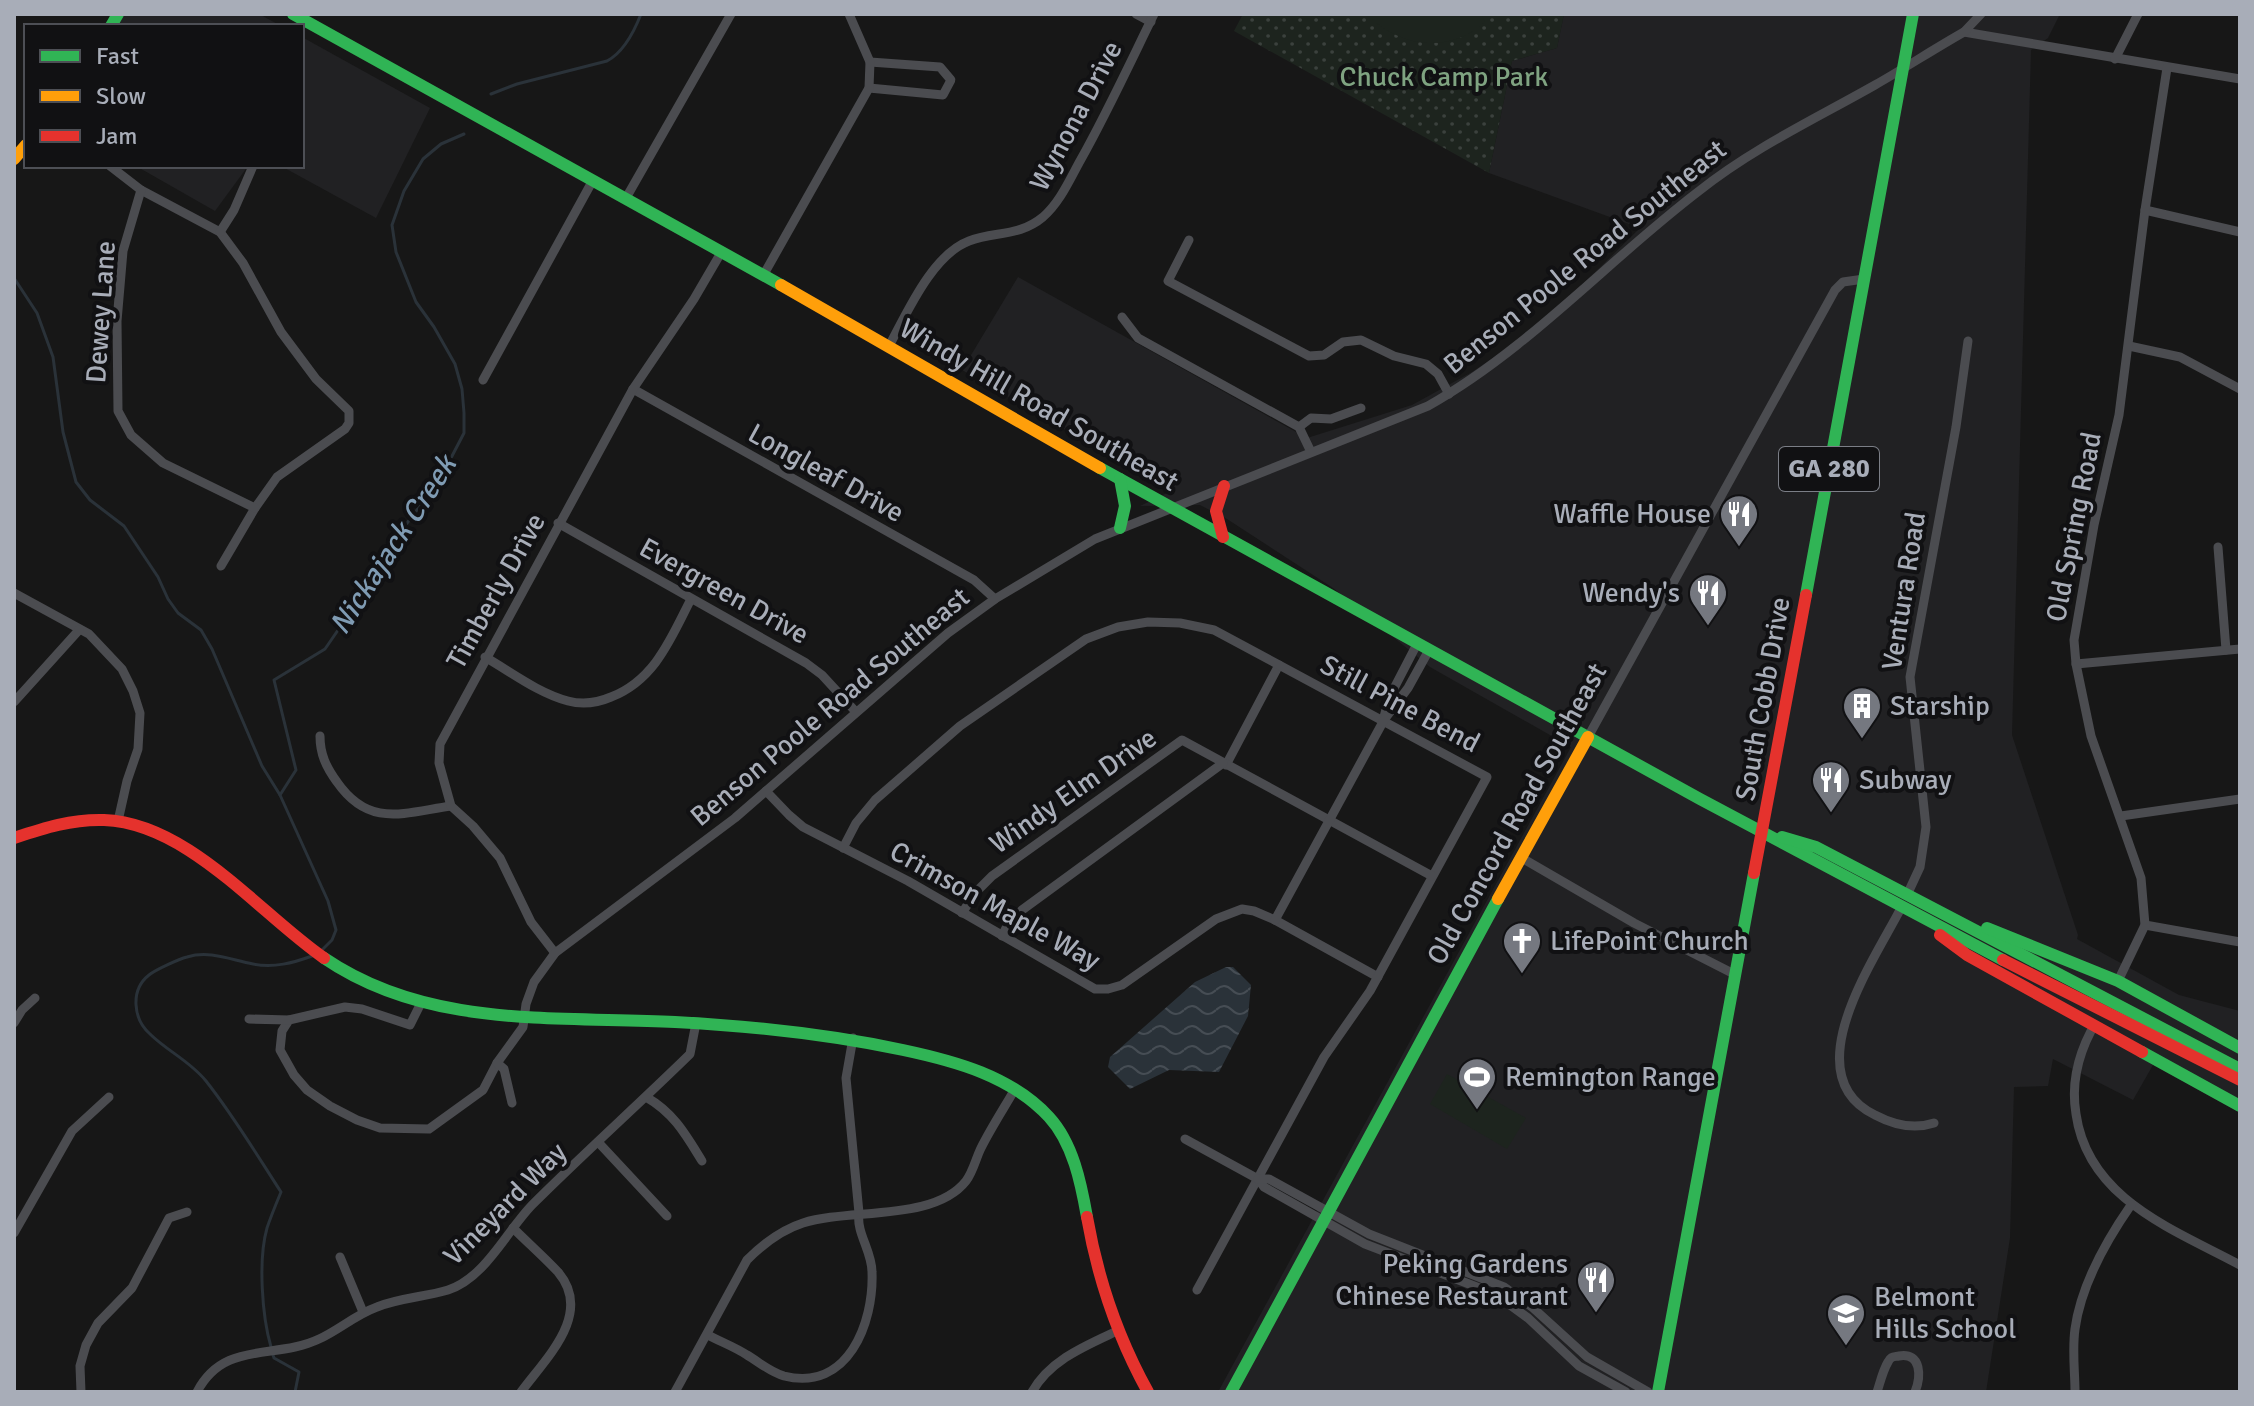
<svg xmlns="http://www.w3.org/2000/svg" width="2254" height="1406" font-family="Signika,sans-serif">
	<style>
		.built { fill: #212123 }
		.grass { fill: url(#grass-dots) }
		.garden { fill: #1d241e }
		.water { fill: url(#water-waves) }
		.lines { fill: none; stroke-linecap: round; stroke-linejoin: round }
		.stream { stroke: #2a3239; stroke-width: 3 }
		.street { stroke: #4b4c50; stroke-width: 9 }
		.fast { stroke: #30b455; stroke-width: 12 }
		.slow { stroke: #ff9f0a; stroke-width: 12 }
		.jam { stroke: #e5322d; stroke-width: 12 }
		.labels { text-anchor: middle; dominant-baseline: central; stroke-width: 8; stroke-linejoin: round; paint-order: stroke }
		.shield { fill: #111113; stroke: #7b7e86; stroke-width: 2 }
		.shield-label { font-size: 26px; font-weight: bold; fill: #a8adb8 }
		.park-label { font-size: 28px; fill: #7fa381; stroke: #111113 }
		.street-label { font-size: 28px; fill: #a8adb8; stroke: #111113 }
		.poi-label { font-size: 28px; fill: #a8adb8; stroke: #111113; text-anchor: start }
		.water-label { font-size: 30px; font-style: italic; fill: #7f9bb3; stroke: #111113 }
	</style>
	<defs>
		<pattern id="grass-dots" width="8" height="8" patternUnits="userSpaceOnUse" patternTransform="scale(2)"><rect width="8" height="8" fill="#1d241e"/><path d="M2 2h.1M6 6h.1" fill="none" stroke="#3b413d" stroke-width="1.8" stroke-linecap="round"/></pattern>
		<pattern id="water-waves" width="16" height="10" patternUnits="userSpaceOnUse" patternTransform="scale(2)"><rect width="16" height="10" fill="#2a3239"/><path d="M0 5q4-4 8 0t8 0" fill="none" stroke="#464d54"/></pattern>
	</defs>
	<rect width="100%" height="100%" fill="#171717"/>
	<g class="built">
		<polygon points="124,14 259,14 281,26 117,26"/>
		<polygon points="1564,14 2060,14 2048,38 2031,50 2012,735 2078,935 2077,939 2179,995 2240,1011 2240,1113 2153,1065 2133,1100 2053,1059 2048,1086 2014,1087 2010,1238 1986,1392 1218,1392 1571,747 1430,667 1333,588 1227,519 1200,505 1140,506 1171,491 962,370 1018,277 1307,438 1412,405 1472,372 1540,326 1640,228 1489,173 1512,61 1557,48"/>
		<polygon points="302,37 430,108 376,218 281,166 302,166"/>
		<polygon points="136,166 248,166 215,211"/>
	</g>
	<polygon class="grass" points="1243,14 1564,14 1557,48 1512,61 1489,173 1234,31"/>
	<g class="garden">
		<path d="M1367 14H1481L1485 22C1450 54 1399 48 1367 14Z"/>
		<polygon points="1447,1074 1526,1118 1507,1149 1430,1104"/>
	</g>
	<polygon class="water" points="1226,967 1233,967 1251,985 1248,1016 1219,1072 1169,1070 1130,1089 1108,1067 1110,1057 1195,982"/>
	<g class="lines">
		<g class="stream">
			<path d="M491 94 517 84 607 61C624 52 634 32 641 14"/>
			<polyline points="14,278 37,313 53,357 63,432 76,482 90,500 124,526 158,577 168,599 178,613 201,630 212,649 262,766 280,795 328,901 336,930 332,940 322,950"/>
			<polyline points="280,795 296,770 274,680 325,649 398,543 401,531 439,481 464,433 464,413 462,389 455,364 434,327 416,302 396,252 392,225 404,191 423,159 441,144 464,134"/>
			<path d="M271 1347C262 1316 258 1260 267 1228 271 1216 276 1204 281 1192 257 1155 233 1115 206 1081 190 1061 167 1051 150 1034 133 1019 130 990 149 975 155 970 179 959 187 957 210 950 231 960 253 964 274 968 293 963 312 956"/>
			<polyline points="273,1355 274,1358 299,1372 295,1392"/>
		</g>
		<g class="street">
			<polyline points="1136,14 1151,22"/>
			<polyline points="1964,32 2240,79"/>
			<polyline points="2115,59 2138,14"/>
			<polyline points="869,88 943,95 951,80 940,67 870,62"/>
			<polyline points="110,166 141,190 220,232 243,263 281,332 316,379 349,411 349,423 345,429 277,477 255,508 221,566"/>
			<polyline points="141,190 123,251 117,321 118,411 131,435 163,463 255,508"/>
			<polyline points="626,198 731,14"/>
			<polyline points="2145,210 2240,232"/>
			<polyline points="220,232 234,210 253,166"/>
			<polyline points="1189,240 1168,281 1309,356 1324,355 1343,342 1361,340 1394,356 1426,364 1438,374 1449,394"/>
			<polyline points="764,274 869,88 870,62 849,14"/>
			<polyline points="1122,317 1138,338 1299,427 1311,452"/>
			<path d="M889 346C907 313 932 255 969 241 995 231 1019 237 1043 217 1060 202 1069 181 1080 161 1107 113 1130 63 1154 14"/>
			<polyline points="2129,346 2180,357 2240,389"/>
			<polyline points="483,380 593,180"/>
			<polyline points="633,389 974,580 995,599"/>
			<polyline points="1299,427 1311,418 1331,419 1361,408"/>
			<polyline points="558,523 806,663 822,675 856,712"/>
			<polyline points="2218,547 2226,650"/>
			<polyline points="14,593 89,634 122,669 133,691 140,713 138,749 127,781 118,821"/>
			<path d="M485 657C511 672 538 693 568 701 583 705 597 703 611 697 655 680 671 638 691 599"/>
			<polyline points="2076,664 2240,649"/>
			<polyline points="14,702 79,630"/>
			<polyline points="1384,717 1389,698 1417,644"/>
			<path d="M320 736C320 754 326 767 337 782 369 828 403 813 451 806"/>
			<polyline points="1588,737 1835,290 1843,282 1864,279"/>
			<polyline points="1226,765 1279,665"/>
			<polyline points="766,791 789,815 803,827 908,881 1095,989 1108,989 1122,985 1216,919 1242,909 1254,911 1275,920 1378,977"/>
			<polyline points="2121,816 2240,799"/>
			<polyline points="843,848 856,823 875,800 960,726 1086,639 1118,627 1148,622 1180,623 1214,630 1487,777 1370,991 1324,1057 1197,1290"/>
			<polyline points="1520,857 1634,923 1736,975"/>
			<polyline points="1907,895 1920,867 1926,827 1910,677 1956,427 1968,341"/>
			<path d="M1901 908C1875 959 1793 1075 1875 1115 1894 1125 1913 1130 1934 1123"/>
			<polyline points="962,913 976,892 992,876 1182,740 1432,876"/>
			<polyline points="1275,920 1384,720 1408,688 1429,650"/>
			<polyline points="2145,925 2240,942"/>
			<polyline points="1002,936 1008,924 1022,910 1223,763"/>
			<polyline points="555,953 531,922 500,858 473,826 451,806 439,763 440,744 633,389 694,299 722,251"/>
			<polyline points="2118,981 2145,925 2141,878 2091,736 2076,664 2074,640 2094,525 2119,415 2145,210 2167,68"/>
			<path d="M421 1003 410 1025 362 1009 345 1007 289 1020 282 1031 280 1050 294 1075 307 1090 330 1106 357 1120 380 1128 429 1129 483 1090 497 1063 523 1027 526 1004 534 982 555 953 735 818 948 633 995 599 1095 539 1428 406C1529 349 1607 261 1699 191 1753 148 1815 119 1875 85 1905 68 1934 49 1964 32L1981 14"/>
			<polyline points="249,1019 289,1020"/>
			<polyline points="14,1023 22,1010 35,998"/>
			<path d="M2091 1031C2077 1058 2071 1084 2076 1114 2088 1199 2173 1229 2240 1265"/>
			<polyline points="497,1063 504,1069 512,1103"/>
			<path d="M646 1097C674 1113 686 1135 702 1161"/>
			<polyline points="1185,1139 1258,1179 1264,1187 1365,1244 1482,1289 1502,1299 1528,1318 1579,1366 1626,1392"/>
			<polyline points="598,1142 667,1216"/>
			<polyline points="1258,1179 1269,1179 1369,1234 1504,1287 1532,1307 1587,1357 1648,1392"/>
			<path d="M513 1228C528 1243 544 1257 558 1272 594 1314 545 1359 521 1392"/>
			<polyline points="14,1233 72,1131 109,1097"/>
			<polyline points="340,1257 363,1312"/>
			<path d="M708 1335C721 1342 735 1347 747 1355 759 1362 770 1372 784 1376 848 1392 874 1323 872 1272 872 1251 856 1233 859 1213L846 1078 853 1038"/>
			<polyline points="81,1392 80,1366 86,1345 98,1323 132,1288 169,1218 187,1212"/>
			<path d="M197 1392C224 1340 275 1360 319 1339 339 1330 355 1315 377 1307 399 1298 425 1297 448 1290 485 1278 506 1232 532 1205 584 1153 638 1105 690 1054L696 1023"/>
			<path d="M675 1392 747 1260C763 1244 781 1230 803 1223 849 1208 934 1222 966 1181 973 1172 976 1158 981 1148 991 1128 1004 1108 1015 1089"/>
			<path d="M1032 1392C1050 1360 1085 1346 1117 1331"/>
			<path d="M1877 1392C1880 1383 1883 1370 1888 1362 1891 1356 1893 1357 1899 1356 1922 1352 1921 1377 1915 1392"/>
			<path d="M2075 1392C2075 1372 2072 1350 2075 1329 2081 1285 2106 1241 2131 1205"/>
		</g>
		<g class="fast">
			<polyline points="293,14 781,285"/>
			<polyline points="111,26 118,14"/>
			<polyline points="1100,468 1700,799 2003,960"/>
			<polyline points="1120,479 1125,506 1120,528"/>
			<polyline points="1806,595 1913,14"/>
			<polyline points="1782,837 1816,847 2240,1069"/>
			<polyline points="1987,928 2118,981 2240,1048"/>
			<path d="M324 958C428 1029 555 1016 675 1022 752 1026 827 1034 903 1050 955 1061 1011 1076 1049 1117 1073 1143 1081 1183 1087 1217"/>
			<polyline points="2142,1052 2240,1106"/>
			<polyline points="1231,1392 1498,899"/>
			<polyline points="1658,1392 1754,873"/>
		</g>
		<g class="slow">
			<polyline points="14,159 26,145"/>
			<polyline points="781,285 1100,468"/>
			<polyline points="1498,899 1588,737"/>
		</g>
		<g class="jam">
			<polyline points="1223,537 1216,511 1224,486"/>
			<path d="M14 838C44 828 72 819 104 820 188 823 259 913 324 958"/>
			<polyline points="1754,873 1806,595"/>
			<polyline points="1940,935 1967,955 2142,1052"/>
			<polyline points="2003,960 2240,1080"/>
			<path d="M1087 1217C1098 1280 1117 1336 1148 1392"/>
		</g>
	</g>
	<defs>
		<g id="restaurant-pin" transform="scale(2)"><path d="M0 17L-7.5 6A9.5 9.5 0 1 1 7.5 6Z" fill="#757880" stroke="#111113"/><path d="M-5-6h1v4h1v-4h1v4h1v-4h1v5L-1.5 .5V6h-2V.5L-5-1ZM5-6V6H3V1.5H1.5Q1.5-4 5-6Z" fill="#fff"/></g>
		<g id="building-pin" transform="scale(2)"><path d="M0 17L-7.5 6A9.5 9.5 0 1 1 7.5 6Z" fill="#757880" stroke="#111113"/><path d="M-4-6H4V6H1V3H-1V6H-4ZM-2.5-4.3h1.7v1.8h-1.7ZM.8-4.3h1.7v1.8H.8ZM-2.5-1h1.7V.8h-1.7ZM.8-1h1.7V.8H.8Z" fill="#fff"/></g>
		<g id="church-pin" transform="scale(2)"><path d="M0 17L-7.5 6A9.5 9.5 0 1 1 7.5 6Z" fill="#757880" stroke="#111113"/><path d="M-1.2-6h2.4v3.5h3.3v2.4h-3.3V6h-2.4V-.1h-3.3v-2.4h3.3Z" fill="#fff"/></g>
		<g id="stadium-pin" transform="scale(2)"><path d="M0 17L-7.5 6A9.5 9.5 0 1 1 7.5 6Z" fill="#757880" stroke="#111113"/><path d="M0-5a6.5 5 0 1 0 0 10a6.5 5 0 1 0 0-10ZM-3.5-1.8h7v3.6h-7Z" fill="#fff"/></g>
		<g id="school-pin" transform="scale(2)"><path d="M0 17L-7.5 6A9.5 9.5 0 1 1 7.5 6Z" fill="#757880" stroke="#111113"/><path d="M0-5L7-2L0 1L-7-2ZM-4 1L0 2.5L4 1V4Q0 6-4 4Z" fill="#fff"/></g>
	</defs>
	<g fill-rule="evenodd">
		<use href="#restaurant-pin" x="1739" y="514"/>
		<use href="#restaurant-pin" x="1708" y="593"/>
		<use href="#building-pin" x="1862" y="706"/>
		<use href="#restaurant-pin" x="1831" y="780"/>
		<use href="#church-pin" x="1522" y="941"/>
		<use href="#stadium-pin" x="1477" y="1077"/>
		<use href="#restaurant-pin" x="1596" y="1280"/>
		<use href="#school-pin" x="1846" y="1313"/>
	</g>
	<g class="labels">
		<rect class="shield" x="1779" y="447" width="100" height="44" rx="6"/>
		<g class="shield-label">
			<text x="1829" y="469">GA 280</text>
		</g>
		<g class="park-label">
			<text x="1444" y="77">Chuck Camp Park</text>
		</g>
		<g class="street-label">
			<text transform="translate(1076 116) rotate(-62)">Wynona Drive</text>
			<text transform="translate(1585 257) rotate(-39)">Benson Poole Road Southeast</text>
			<text transform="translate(101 312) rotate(-86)">Dewey Lane</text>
			<text transform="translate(1039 405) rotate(30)">Windy Hill Road Southeast</text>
			<text transform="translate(826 473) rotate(29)">Longleaf Drive</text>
			<text transform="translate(2074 527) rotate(-79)">Old Spring Road</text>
			<text transform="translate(496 591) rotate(-61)">Timberly Drive</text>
			<text transform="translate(724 591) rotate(29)">Evergreen Drive</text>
			<text transform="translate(1904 591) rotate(-81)">Ventura Road</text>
			<text transform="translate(1763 699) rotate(-80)">South Cobb Drive</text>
			<text transform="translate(1400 704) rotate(28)">Still Pine Bend</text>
			<text transform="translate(830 707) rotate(-40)">Benson Poole Road Southeast</text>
			<text transform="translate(1073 791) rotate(-35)">Windy Elm Drive</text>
			<text transform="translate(1517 814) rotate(-61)">Old Concord Road Southeast</text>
			<text transform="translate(995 906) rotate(29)">Crimson Maple Way</text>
			<text transform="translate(505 1204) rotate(-45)">Vineyard Way</text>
		</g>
		<g class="poi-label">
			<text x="1711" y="514" text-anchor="end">Waffle House</text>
			<text x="1680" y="593" text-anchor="end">Wendy's</text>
			<text x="1890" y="706">Starship</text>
			<text x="1859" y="780">Subway</text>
			<text x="1550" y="941">LifePoint Church</text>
			<text x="1505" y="1077">Remington Range</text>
			<text x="1568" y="1264" text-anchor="end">Peking Gardens<tspan x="1568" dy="32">Chinese Restaurant</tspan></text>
			<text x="1874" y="1297">Belmont<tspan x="1874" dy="32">Hills School</tspan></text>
		</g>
		<g class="water-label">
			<text transform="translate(393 545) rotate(-57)">Nickajack Creek</text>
		</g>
	</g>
	<rect width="2254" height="1406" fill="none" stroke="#a8adb8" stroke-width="32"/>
	<rect x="24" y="24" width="280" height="144" fill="#111113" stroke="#4d4f55" stroke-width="2"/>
	<rect x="40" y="50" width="40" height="12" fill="#30b455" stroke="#4d4f55" stroke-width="2"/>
	<text x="96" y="64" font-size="24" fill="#a8adb8">Fast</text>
	<rect x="40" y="90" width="40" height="12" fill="#ff9f0a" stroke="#4d4f55" stroke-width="2"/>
	<text x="96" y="104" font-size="24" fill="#a8adb8">Slow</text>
	<rect x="40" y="130" width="40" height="12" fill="#e5322d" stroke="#4d4f55" stroke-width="2"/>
	<text x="96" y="144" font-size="24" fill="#a8adb8">Jam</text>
</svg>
